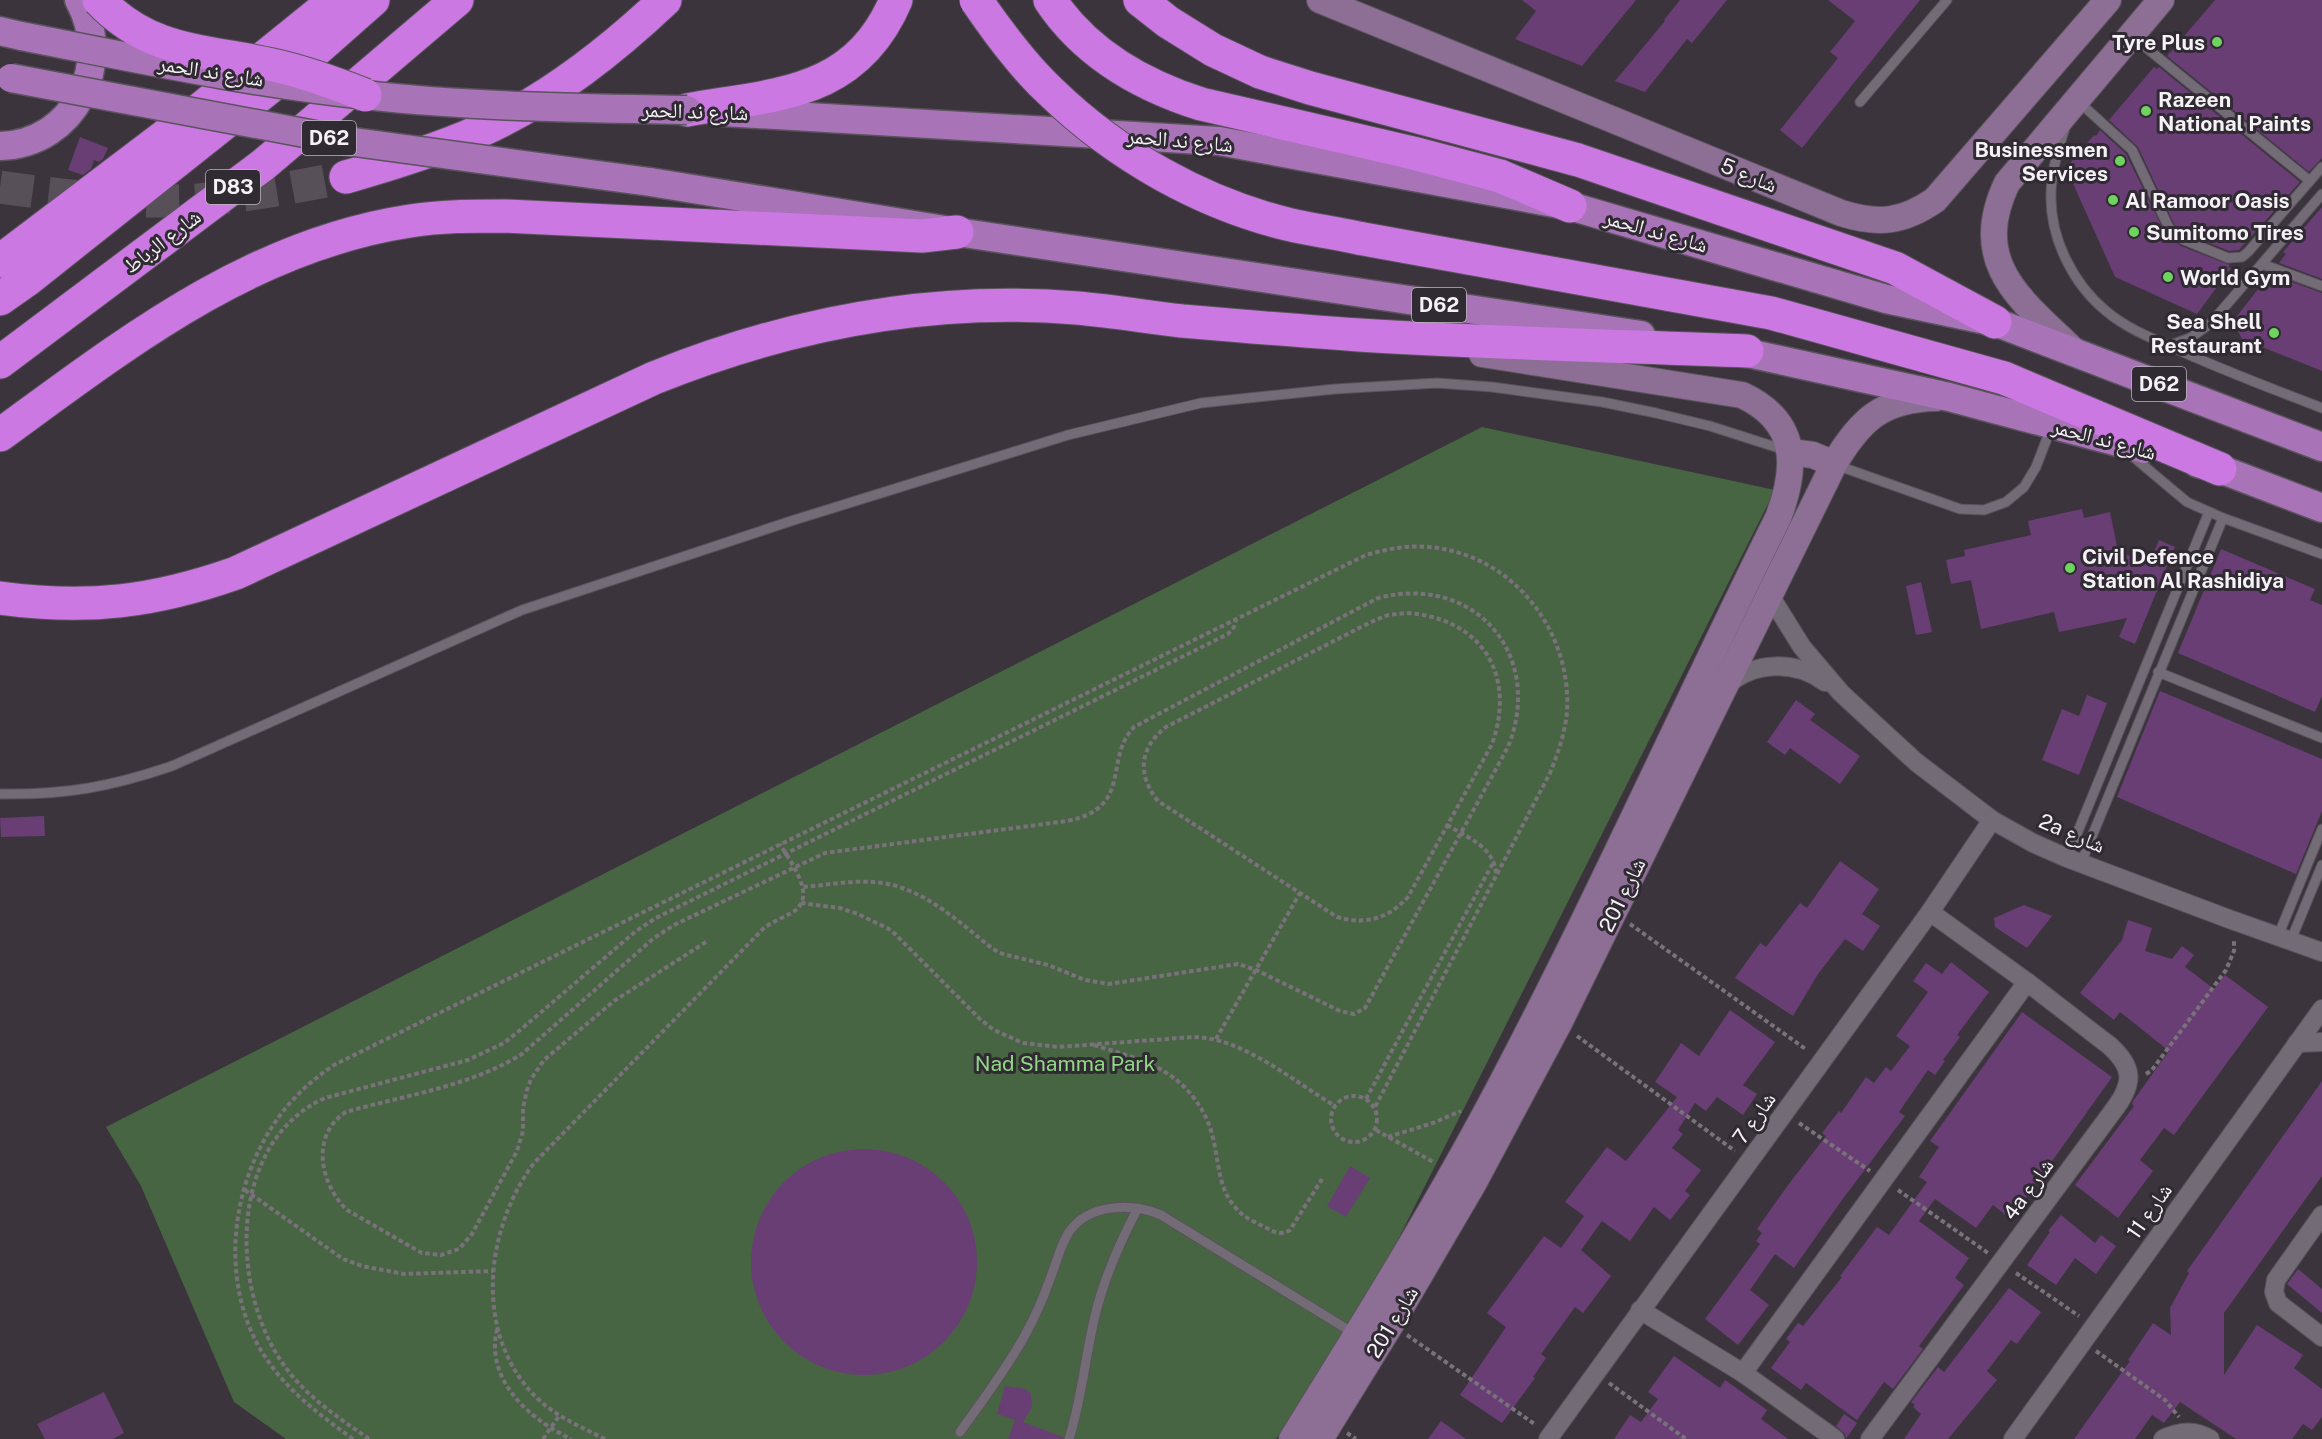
<svg xmlns="http://www.w3.org/2000/svg" width="2322" height="1439" font-family="'Public Sans','Noto Naskh Arabic',sans-serif">
	<style>
		.green { fill: #486543 }
		.building { fill: #683e74 }
		.lines { fill: none; stroke-linecap: round; stroke-linejoin: round }
		.highway-tunnel { stroke: #575059; stroke-width: 33; stroke-dasharray: 33 16; stroke-linecap: butt }
		.lane-casing { stroke: #59535b; stroke-width: 11 }
		.street-casing { stroke: #59535b; stroke-width: 20 }
		.secondary-casing { stroke: #59535b; stroke-width: 28 }
		.primary-casing { stroke: #59535b; stroke-width: 31 }
		.highway-casing { stroke: #59535b; stroke-width: 35 }
		.path { stroke: #79727a; stroke-width: 4; stroke-dasharray: 4.5 3; stroke-linecap: butt }
		.lane { stroke: #736b76; stroke-width: 9 }
		.street { stroke: #736b76; stroke-width: 18 }
		.secondary { stroke: #8d6f96; stroke-width: 26 }
		.primary { stroke: #a873b7; stroke-width: 28 }
		.highway { stroke: #cb78e2; stroke-width: 33 }
		.primary-bridge-casing { stroke: #59535b; stroke-width: 31; stroke-linecap: butt }
		.highway-bridge-casing { stroke: #59535b; stroke-width: 35; stroke-linecap: butt }
		.primary-bridge { stroke: #a873b7; stroke-width: 28 }
		.highway-bridge { stroke: #cb78e2; stroke-width: 33 }
		.poi-dot { fill: #70d35f; stroke: #302a32; stroke-width: 2 }
		.labels { text-anchor: middle; dominant-baseline: central; stroke-width: 6; stroke-linejoin: round; paint-order: stroke }
		.shield { fill: #302a32; stroke: #bbb5bc; stroke-width: 1.5 }
		.shield-label { font-size: 20px; font-weight: bold; fill: #f6f1f7 }
		.poi-label { font-size: 21px; font-weight: bold; fill: #f6f1f7; stroke: #302a32; text-anchor: start }
		.street-label { font-size: 21px; fill: #f6f1f7; stroke: #302a32 }
		.park-label { font-size: 21px; fill: #92d687; stroke: #302a32 }
	</style>
	<rect width="100%" height="100%" fill="#3b343d"/>
	<polygon class="green" points="1482,427 1775,490 1348,1339 1276,1439 286,1439 234,1402 141,1186 106,1127"/>
	<g class="building">
		<polygon points="1522,0 1636,0 1582,66 1515,39 1536,11"/>
		<polygon points="1680,0 1727,0 1692,43 1687,39 1645,92 1615,81 1665,21 1664,20"/>
		<polygon points="1828,0 1920,0 1802,148 1780,130 1838,58 1830,52 1855,21"/>
		<polygon points="2215,0 2322,0 2322,158 2309,172 2167,56"/>
		<polygon points="2154,67 2157,69 2159,67 2300,182 2239,250 2229,251 2187,234 2175,226 2138,147 2109,120"/>
		<polygon points="2100,130 2126,154 2166,235 2181,246 2230,265 2228,267 2231,268 2197,314 2115,277 2066,168 2094,135 2096,136"/>
		<polygon points="80,137 108,148 103,159 99,162 94,160 91,169 83,175 68,170"/>
		<polygon points="2322,207 2322,279 2279,263 2286,254 2283,252"/>
		<polygon points="2270,274 2322,293 2322,371 2242,339 2233,321"/>
		<polygon points="2082,509 2084,518 2110,512 2118,551 2149,564 2159,540 2175,547 2135,644 2119,637 2127,618 2059,632 2054,612 1981,629 1971,580 1951,584 1946,560 1965,556 1964,550 2031,535 2028,521"/>
		<polygon points="2221,549 2315,589 2310,600 2322,605 2322,696 2315,712 2178,653"/>
		<polygon points="1921,582 1932,632 1916,635 1906,586"/>
		<polygon points="2160,691 2322,759 2322,811 2296,874 2117,797"/>
		<polygon points="2087,695 2107,703 2079,775 2042,760 2062,709 2079,716"/>
		<polygon points="1796,700 1815,714 1810,720 1860,756 1840,784 1790,748 1785,755 1767,742"/>
		<polygon points="44,816 45,836 1,837 0,818"/>
		<polygon points="1840,861 1879,889 1862,914 1880,926 1863,951 1845,939 1818,974 1793,1016 1735,978 1760,943 1766,947 1800,903 1807,908"/>
		<polygon points="2024,905 2052,916 2027,948 1995,927 1994,918"/>
		<polygon points="2128,920 2152,928 2145,951 2172,959 2182,946 2194,955 2185,967 2214,989 2225,975 2268,1007 2174,1135 2164,1128 2140,1160 2153,1171 2118,1218 2075,1185 2134,1106 2132,1104 2133,1101 2169,1051 2120,1012 2114,1020 2080,993 2122,940"/>
		<polygon points="1951,962 1989,992 1957,1035 1960,1037 1943,1060 1945,1061 1935,1075 1928,1070 1899,1112 1905,1116 1839,1204 1794,1268 1775,1254 1750,1290 1769,1305 1738,1345 1705,1319 1760,1244 1756,1241 1762,1233 1757,1229 1788,1185 1826,1136 1822,1133 1839,1111 1841,1113 1866,1077 1874,1083 1886,1067 1891,1071 1910,1046 1896,1036 1928,992 1913,981 1926,963 1942,974"/>
		<polygon points="1730,1010 1775,1042 1743,1085 1757,1094 1743,1115 1717,1097 1706,1111 1695,1103 1678,1130 1683,1134 1672,1148 1701,1170 1685,1191 1690,1195 1670,1220 1654,1207 1630,1241 1602,1221 1581,1250 1611,1276 1583,1313 1575,1307 1541,1354 1546,1358 1533,1377 1535,1378 1502,1423 1460,1395 1506,1327 1487,1313 1544,1236 1561,1248 1584,1216 1565,1202 1607,1147 1626,1161 1677,1097 1655,1082 1681,1043 1699,1056"/>
		<polygon points="2022,1012 2112,1077 2020,1206 2016,1203 2007,1216 1993,1205 1976,1228 1935,1199 1919,1221 1969,1258 1955,1278 1964,1285 1919,1346 1923,1349 1893,1389 1884,1382 1857,1420 1806,1383 1801,1390 1771,1368 1790,1342 1786,1339 1798,1323 1803,1326 1842,1277 1840,1276 1877,1227 1889,1235 1927,1182 1919,1177 1939,1147 1930,1141"/>
		<polygon points="2322,1081 2322,1176 2224,1313 2224,1375 2257,1325 2303,1355 2294,1368 2322,1389 2322,1417 2312,1430 2303,1424 2292,1439 2236,1439 2180,1402 2164,1423 2152,1415 2135,1439 2074,1439 2130,1361 2128,1360 2153,1323 2171,1335 2170,1308 2189,1273 2187,1271"/>
		<circle cx="864" cy="1262" r="113"/>
		<polygon points="1350,1166 1370,1178 1346,1217 1327,1206"/>
		<polygon points="2061,1215 2095,1243 2101,1235 2116,1246 2096,1274 2075,1258 2056,1285 2027,1265 2050,1232 2048,1231"/>
		<polygon points="2298,1269 2322,1289 2322,1313 2287,1284"/>
		<polygon points="2009,1288 2041,1312 2017,1344 2011,1340 1987,1371 1997,1380 1948,1439 1904,1439 1921,1414 1913,1407 1915,1405 1911,1402 1938,1367 1944,1372"/>
		<polygon points="1674,1356 1720,1388 1725,1380 1767,1410 1761,1419 1788,1439 1614,1439 1630,1415 1641,1422 1658,1399 1648,1392"/>
		<polygon points="1005,1386 1026,1389 1031,1394 1032,1407 1023,1422 1063,1437 1062,1439 1008,1439 1015,1420 997,1414"/>
		<polygon points="104,1392 124,1433 113,1439 45,1439 37,1424"/>
		<polygon points="1844,1414 1857,1423 1846,1439 1845,1434 1836,1426"/>
		<polygon points="1441,1421 1466,1439 1428,1439"/>
	</g>
	<g class="lines">
		<path class="highway-tunnel" d="M0 187C70 197 140 205 211 199 257 194 301 186 346 177"/>
		<g class="lane-casing">
			<g id="lane">
				<polyline points="2133,37 2310,181"/>
				<polyline points="1860,102 1947,0"/>
				<polyline points="2079,102 2132,150 2170,230 2184,240 2228,258 2242,257 2248,252 2322,167"/>
				<path d="M2065 128C2058 150 2051 172 2051 195 2050 238 2073 284 2106 311 2126 328 2151 338 2174 348 2222 370 2272 389 2322 408"/>
				<polyline points="2262,264 2322,286"/>
				<polyline points="2168,346 2190,338 2210,324 2322,194"/>
				<polyline points="2131,455 2187,502 2223,518 2322,554"/>
				<polyline points="1836,465 1960,509 1984,510 2006,502 2024,487 2036,467 2051,428"/>
				<polyline points="2158,672 2322,738"/>
				<path d="M0 794C66 795 110 787 172 766L522 610 791 521 1068 435 1201 403 1335 389 1437 383 1492 387 1602 402 1656 413 1710 426 1785 450"/>
				<polyline points="2067,858 2209,512"/>
				<polyline points="2081,863 2223,518"/>
				<polyline points="2278,936 2322,829"/>
				<polyline points="2291,940 2322,865"/>
				<path d="M960 1432C982 1401 1005 1371 1024 1337 1034 1319 1043 1299 1050 1279 1056 1264 1060 1246 1069 1232 1089 1203 1132 1203 1161 1215L1355 1334"/>
				<path d="M1069 1439C1082 1398 1085 1357 1095 1316 1104 1278 1120 1242 1138 1208"/>
			</g>
		</g>
		<g class="street-casing">
			<g id="street">
				<polyline points="1769,594 1802,647 1841,693 1916,762 1992,820 2033,843 2067,858 2229,919 2322,952"/>
				<path d="M1726 686C1754 661 1795 660 1825 682"/>
				<polyline points="2297,1043 2322,1042"/>
				<polyline points="2322,1215 2276,1280 2274,1292 2278,1303 2322,1337"/>
				<polyline points="1640,1310 1743,1373 1835,1439"/>
				<polyline points="1743,1373 2027,982"/>
				<polyline points="1548,1439 1930,912 1992,820"/>
				<path d="M1870 1439 2116 1107C2134 1082 2133 1067 2110 1046L2027 982 1930 912"/>
				<polyline points="2013,1439 2322,1009"/>
				<path d="M2163 1439C2179 1431 2194 1429 2210 1439"/>
			</g>
		</g>
		<g class="secondary-casing">
			<g id="secondary">
				<path d="M1320 0 1841 213C1879 225 1903 222 1935 200L2108 0"/>
				<path d="M2076 353C2023 301 1968 265 2007 183L2161 0"/>
				<polyline points="1790,452 1813,455 1834,464"/>
				<path d="M1292 1439C1363 1325 1434 1211 1497 1092 1597 903 1683 709 1778 518 1798 466 1798 421 1742 395L1482 354"/>
				<path d="M1320 1439 1391 1324 1473 1184 1559 1023 1834 464C1860 420 1882 399 1936 398"/>
			</g>
		</g>
		<g class="primary-casing">
			<g id="primary">
				<polyline points="0,31 21,36"/>
				<polyline points="723,112 1219,141 1570,206 1886,299 1995,322 2322,447"/>
				<path d="M0 146C75 144 114 63 79 0"/>
				<polyline points="650,182 957,232 1641,335"/>
				<polyline points="1725,348 1949,397 2144,449"/>
				<polyline points="2197,463 2220,469 2322,508"/>
			</g>
		</g>
		<g class="highway-casing">
			<g id="highway">
				<path d="M1050 0C1086 54 1141 85 1201 104L1413 153 1500 176 1570 206"/>
				<polyline points="1140,0 1168,22 1213,50 1260,72 1310,88 1578,160 1895,268 1995,322"/>
				<path d="M687 110C776 94 855 96 896 0"/>
				<path d="M346 177C392 164 437 150 480 131 549 100 611 51 665 0"/>
				<polyline points="1358,238 1771,313 2004,378 2220,469"/>
				<polyline points="0,261 194,114 335,0"/>
				<polyline points="0,299 27,280 313,53 373,0"/>
				<polyline points="0,362 263,165 457,0"/>
				<path d="M0 435C126 343 251 245 410 221 441 216 473 216 505 216L922 236 957 232"/>
				<path d="M0 598C87 610 154 602 236 573L654 378C788 324 932 296 1077 308 1112 311 1147 317 1182 321 1241 326 1300 331 1359 335 1488 343 1618 346 1747 351"/>
			</g>
		</g>
		<g class="path">
			<path d="M1407 613C1481 618 1517 674 1492 744L1408 897C1388 919 1365 925 1337 917L1158 801C1137 775 1139 748 1166 727L1371 622 1388 615Z"/>
			<path d="M1447 825C1468 838 1495 847 1496 875"/>
			<path d="M801 903 840 908 858 914 891 930 981 1020 994 1030 1023 1043 1058 1047 1194 1037C1241 1037 1295 1082 1335 1106"/>
			<polyline points="1630,924 1807,1050"/>
			<path d="M706 942 614 1001 544 1060 531 1079 527 1090 523 1108V1131L517 1151 472 1234 459 1249 441 1255 422 1253 347 1210C320 1184 310 1135 346 1112 405 1095 469 1087 522 1054L654 938 674 925 825 853 1067 821C1134 808 1103 759 1134 727L1378 598C1475 573 1545 655 1508 747L1365 1008 1354 1014 1340 1011 1256 970 1238 964 1109 984 1085 980 1048 965 1003 954 993 949C960 923 925 889 882 883 856 879 828 885 803 887"/>
			<polyline points="1577,1036 1735,1151"/>
			<polyline points="1216,1039 1300,893"/>
			<path d="M1094 1045C1128 1056 1163 1063 1188 1091 1200 1104 1209 1120 1213 1138 1219 1162 1218 1188 1235 1207 1243 1217 1254 1222 1265 1227 1274 1232 1281 1236 1290 1230L1322 1179"/>
			<polyline points="2146,1074 2152,1070 2226,970 2234,951 2234,940"/>
			<circle cx="1354" cy="1119" r="23"/>
			<polyline points="1366,1099 1494,861"/>
			<polyline points="1799,1123 1870,1171"/>
			<polyline points="1376,1130 1435,1163"/>
			<polyline points="1388,1137 1433,1123 1461,1111"/>
			<polyline points="245,1190 343,1259 362,1266 404,1274 493,1271"/>
			<polyline points="1898,1190 1988,1253"/>
			<polyline points="2016,1273 2079,1316"/>
			<path d="M497 1329C485 1380 529 1419 571 1439"/>
			<polyline points="1407,1335 1536,1425"/>
			<polyline points="2096,1351 2165,1400 2179,1417"/>
			<polyline points="1609,1383 1686,1439"/>
			<polyline points="1347,1433 1356,1439"/>
			<path d="M353 1439C317 1413 282 1387 259 1347 217 1272 233 1168 290 1103 303 1088 318 1076 334 1065L1366 555C1387 549 1407 545 1429 547 1512 554 1572 630 1567 712 1565 733 1558 753 1550 773L1375 1107"/>
			<path d="M369 1439C339 1418 308 1398 286 1368 229 1292 227 1142 325 1098L468 1060 504 1043 519 1031 636 931 656 918 1228 634 1234 627 1236 619"/>
			<polyline points="543,1439 559,1416"/>
			<path d="M605 1439C581 1427 557 1417 538 1399 473 1337 484 1230 534 1163L764 928C773 921 792 914 797 909 815 892 789 860 780 844"/>
		</g>
		<use href="#lane" class="lane"/>
		<use href="#street" class="street"/>
		<use href="#secondary" class="secondary"/>
		<use href="#primary" class="primary"/>
		<use href="#highway" class="highway"/>
		<g class="primary-bridge-casing">
			<g id="primary-bridge">
				<path d="M21 36C135 58 250 83 365 95 472 107 580 108 687 110"/>
				<polyline points="11,78 347,141 650,182"/>
			</g>
		</g>
		<g class="highway-bridge-casing">
			<g id="highway-bridge">
				<path d="M99 0C150 54 206 50 273 65 305 72 335 83 365 95"/>
				<path d="M976 0C998 32 1022 65 1051 92 1116 155 1202 204 1291 225 1313 230 1336 233 1358 238"/>
			</g>
		</g>
		<use href="#primary-bridge" class="primary-bridge"/>
		<use href="#highway-bridge" class="highway-bridge"/>
	</g>
	<g class="poi-dot">
		<circle cx="2217" cy="42" r="6"/>
		<circle cx="2146" cy="111" r="6"/>
		<circle cx="2120" cy="161" r="6"/>
		<circle cx="2113" cy="200" r="6"/>
		<circle cx="2134" cy="232" r="6"/>
		<circle cx="2168" cy="277" r="6"/>
		<circle cx="2274" cy="333" r="6"/>
		<circle cx="2070" cy="568" r="6"/>
	</g>
	<g class="labels">
		<g class="shield">
			<rect x="302" y="121" width="54" height="34" rx="4.5"/>
			<rect x="206" y="170" width="54" height="34" rx="4.5"/>
			<rect x="1412" y="288" width="54" height="34" rx="4.5"/>
			<rect x="2132" y="367" width="54" height="34" rx="4.5"/>
		</g>
		<g class="shield-label">
			<text x="329" y="138">D62</text>
			<text x="233" y="187">D83</text>
			<text x="1439" y="305">D62</text>
			<text x="2159" y="384">D62</text>
		</g>
		<g class="poi-label">
			<text x="2205" y="42" text-anchor="end">Tyre Plus</text>
			<text x="2158" y="99">Razeen<tspan x="2158" dy="24">National Paints</tspan></text>
			<text x="2108" y="149" text-anchor="end">Businessmen<tspan x="2108" dy="24">Services</tspan></text>
			<text x="2125" y="200">Al Ramoor Oasis</text>
			<text x="2146" y="232">Sumitomo Tires</text>
			<text x="2180" y="277">World Gym</text>
			<text x="2262" y="321" text-anchor="end">Sea Shell<tspan x="2262" dy="24">Restaurant</tspan></text>
			<text x="2082" y="556">Civil Defence<tspan x="2082" dy="24">Station Al Rashidiya</tspan></text>
		</g>
		<g class="street-label">
			<text transform="translate(211 71) rotate(9)">شارع ند الحمر</text>
			<text transform="translate(695 111) rotate(2)">شارع ند الحمر</text>
			<text transform="translate(1180 140) rotate(5)">شارع ند الحمر</text>
			<text transform="translate(1749 175) rotate(22)">شارع 5</text>
			<text transform="translate(1656 231) rotate(16)">شارع ند الحمر</text>
			<text transform="translate(162 241) rotate(-37)">شارع الرباط</text>
			<text transform="translate(2104 439) rotate(15)">شارع ند الحمر</text>
			<text transform="translate(2072 833) rotate(23)">2a شارع</text>
			<text transform="translate(1622 895) rotate(-64)">شارع 201</text>
			<text transform="translate(1754 1118) rotate(-55)">شارع 7</text>
			<text transform="translate(2028 1189) rotate(-54)">4a شارع</text>
			<text transform="translate(2149 1211) rotate(-55)">شارع 11</text>
			<text transform="translate(1392 1322) rotate(-59)">شارع 201</text>
		</g>
		<g class="park-label">
			<text x="1065" y="1063">Nad Shamma Park</text>
		</g>
	</g>
</svg>
